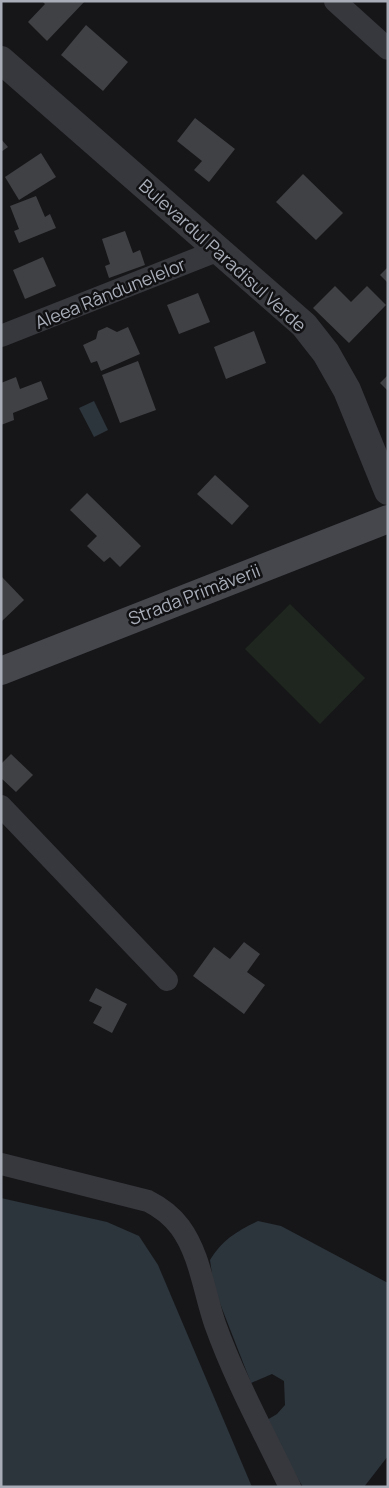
<svg xmlns="http://www.w3.org/2000/svg" width="389" height="1488" font-family="Manrope,sans-serif">
	<style>
		.green { fill: #1e261f }
		.water { fill: #2c353c }
		.building { fill: #404145 }
		.lines { fill: none; stroke-linecap: round; stroke-linejoin: round }
		.minor { stroke: #37383d; stroke-width: 22 }
		.tertiary { stroke: #37383d; stroke-width: 28 }
		.secondary { stroke: #45474d; stroke-width: 28 }
		.labels { text-anchor: middle; dominant-baseline: central; stroke-width: 5; stroke-linejoin: round; paint-order: stroke }
		.street-label { font-size: 18px; fill: #a8adb8; stroke: #111113 }
	</style>
	<rect width="100%" height="100%" fill="#161618"/>
	<polygon class="green" points="290,604 365,678 320,724 245,649"/>
	<g class="water">
		<polygon points="94,401 108,430 94,437 79,408"/>
		<polygon points="1,1198 107,1222 139,1236 158,1265 252,1487 1,1487"/>
		<path d="M258 1221 281 1226 388 1283V1456L364 1487H303L281 1452 267 1420 277 1414 285 1405 284 1381 272 1374 251 1383 214 1288 210 1260C222 1240 237 1231 258 1221Z"/>
	</g>
	<g class="building">
		<polygon points="42,1 85,1 47,41 28,22 45,4"/>
		<polygon points="86,25 128,62 103,91 61,55"/>
		<polygon points="195,118 235,149 209,182 194,170 202,161 177,141"/>
		<polygon points="1,139 8,147 1,152"/>
		<polygon points="41,153 56,177 19,200 5,177"/>
		<polygon points="303,174 343,213 316,240 276,202"/>
		<polygon points="36,196 45,217 50,214 56,228 19,243 14,231 19,229 10,206"/>
		<polygon points="125,231 133,253 140,250 145,265 109,278 105,266 110,264 102,239"/>
		<polygon points="43,257 56,286 25,299 13,270"/>
		<polygon points="388,267 388,283 380,275"/>
		<polygon points="335,286 351,302 367,286 386,305 349,343 313,308"/>
		<polygon points="198,293 210,322 179,334 167,305"/>
		<polygon points="107,327 117,332 128,327 140,354 101,371 97,361 91,363 83,345 96,339 98,331"/>
		<polygon points="254,331 266,363 226,379 214,347"/>
		<polygon points="138,361 156,410 120,423 102,375"/>
		<polygon points="388,375 388,391 380,383"/>
		<polygon points="16,377 20,389 41,381 48,399 13,413 14,420 1,425 1,383"/>
		<polygon points="215,475 249,506 232,525 197,494"/>
		<polygon points="87,493 141,546 120,567 110,557 104,562 87,546 97,536 70,510"/>
		<polygon points="1,576 24,600 1,622"/>
		<polygon points="11,754 33,775 16,792 1,778 1,764"/>
		<polygon points="244,942 260,954 247,972 265,985 244,1014 193,976 214,947 230,959"/>
		<polygon points="96,988 127,1004 112,1033 93,1023 102,1007 89,1001"/>
	</g>
	<g class="lines">
		<g class="minor">
			<polyline points="335,1 388,49"/>
			<polyline points="1,336 219,250"/>
			<polyline points="1,806 167,980"/>
			<path d="M1 1164 148 1201C160 1207 171 1215 180 1227 200 1254 204 1292 215 1324 235 1380 264 1433 290 1487"/>
		</g>
		<polyline class="tertiary" points="1,60 304,325 326,353 347,390 388,491"/>
		<polyline class="secondary" points="1,671 388,519"/>
	</g>
	<g class="labels">
		<g class="street-label">
			<text transform="translate(223 255) rotate(42)">Bulevardul Paradisul Verde</text>
			<text transform="translate(110 293) rotate(-22)">Aleea Rândunelelor</text>
			<text transform="translate(194 594) rotate(-21)">Strada Primăverii</text>
		</g>
	</g>
	<rect width="389" height="1488" fill="none" stroke="#a8adb8" stroke-width="5"/>
</svg>
